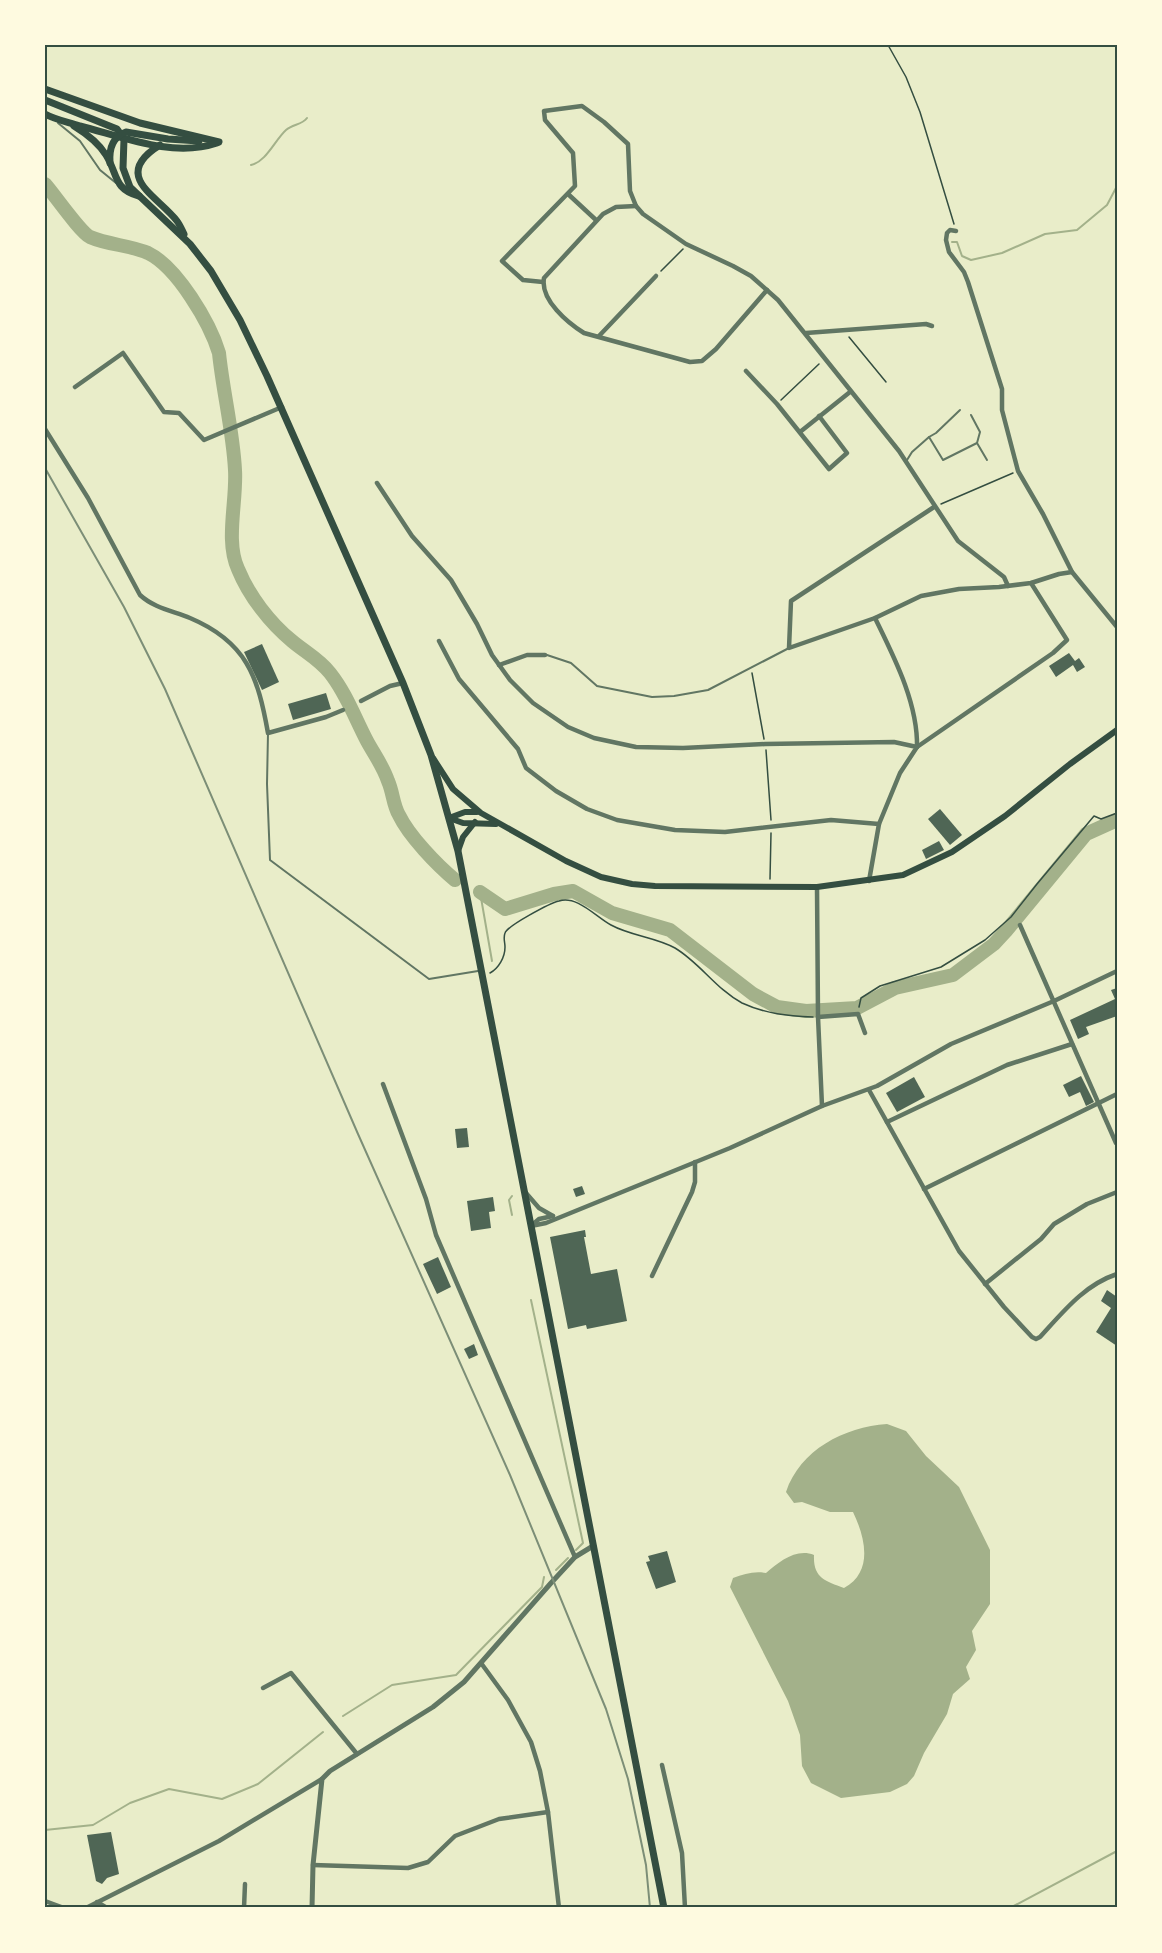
<svg xmlns="http://www.w3.org/2000/svg" width="1162" height="1953" font-family="'PT Sans',sans-serif">
	<style>
		.water { fill: #a3b18a }
		.lines { fill: none; stroke-linecap: round; stroke-linejoin: round }
		.stream { stroke: #a3b18a; stroke-width: 2 }
		.river { stroke: #a3b18a; stroke-width: 14 }
		.building { fill: #4f6655 }
		.path { stroke: #344e41; stroke-width: 1.5 }
		.service { stroke: #617663; stroke-width: 2 }
		.minor { stroke: #617663; stroke-width: 4.5 }
		.tertiary { stroke: #617663; stroke-width: 5 }
		.secondary { stroke: #344e41; stroke-width: 6 }
		.primary { stroke: #344e41; stroke-width: 7 }
		.rail { stroke: #7c8e77; stroke-width: 2 }
		.neatline { fill: none; stroke: #344e41; stroke-width: 2 }
	</style>
	<rect width="100%" height="100%" fill="#e9edc9"/>
	<path class="water" d="M887 1424 906 1431 926 1456 959 1487 990 1550V1604L972 1631 976 1650 966 1667 970 1679 953 1694 947 1714 924 1753 914 1776 907 1784 890 1792 841 1798 811 1783 802 1766 800 1735 788 1701 730 1587 733 1578C744 1574 754 1571 766 1573 779 1562 796 1548 814 1555 813 1578 825 1581 844 1588 873 1572 866 1539 853 1512H830L802 1502 794 1503 786 1492C800 1450 844 1427 887 1424Z"/>
	<g class="lines">
		<g class="stream">
			<path d="M251 165C266 162 275 140 286 130 293 124 302 125 307 118"/>
			<polyline points="952,242 957,242 962,256 971,260 1002,253 1045,234 1077,230 1107,205 1117,186"/>
			<polyline points="480,892 492,961"/>
			<polyline points="512,1196 509,1200 512,1215"/>
			<polyline points="531,1300 583,1543 576,1550"/>
			<polyline points="556,1570 568,1558"/>
			<polyline points="343,1716 392,1685 456,1675 542,1587 544,1577"/>
			<polyline points="45,1830 93,1825 130,1803 169,1789 222,1799 258,1784 323,1732"/>
			<polyline points="1010,1908 1117,1851"/>
		</g>
		<g class="river">
			<path d="M45 184C54 194 80 232 90 237 108 245 130 245 148 253 177 267 210 323 219 353 223 392 233 431 235 470 237 501 225 541 238 569 249 596 270 623 292 641 305 652 319 659 330 673 346 693 355 718 367 741 374 754 383 766 388 781 393 792 393 805 399 815 409 836 437 865 455 880"/>
			<polyline points="480,892 505,909 554,894 573,891 612,913 670,930 753,994 777,1007 806,1011 857,1008 895,988 953,975 994,944 1006,931 1086,834 1117,820"/>
		</g>
	</g>
	<g class="building">
		<polygon points="262,644 279,682 262,690 244,652"/>
		<polygon points="1069,653 1075,661 1079,658 1085,667 1077,672 1073,665 1056,677 1049,666"/>
		<polygon points="326,693 331,709 293,720 288,704"/>
		<polygon points="940,809 962,835 950,845 928,819"/>
		<polygon points="939,841 944,850 926,859 922,850"/>
		<polygon points="1117,988 1117,1016 1086,1027 1089,1034 1078,1039 1070,1020 1115,999 1111,990"/>
		<polygon points="1081,1076 1094,1102 1086,1106 1080,1092 1069,1097 1063,1085"/>
		<polygon points="914,1077 925,1097 897,1112 886,1093"/>
		<polygon points="467,1128 469,1147 457,1148 455,1129"/>
		<polygon points="582,1186 585,1194 576,1197 573,1189"/>
		<polygon points="493,1197 495,1211 489,1212 491,1228 471,1231 467,1201"/>
		<polygon points="585,1230 586,1237 584,1237 591,1274 617,1269 627,1321 587,1329 586,1325 568,1329 550,1237"/>
		<polygon points="438,1257 451,1287 437,1294 423,1264"/>
		<polygon points="1107,1290 1117,1297 1117,1346 1096,1332 1111,1308 1101,1301"/>
		<polygon points="474,1344 478,1355 469,1359 464,1349"/>
		<polygon points="667,1551 676,1582 656,1589 646,1562 650,1561 648,1556"/>
		<polygon points="111,1832 119,1874 107,1878 102,1884 96,1881 87,1835"/>
	</g>
	<g class="lines">
		<g class="path">
			<polyline points="888,45 906,77 920,112 954,224"/>
			<polyline points="661,271 683,249"/>
			<polyline points="849,337 886,382"/>
			<polyline points="781,400 819,364"/>
			<polyline points="941,504 1013,473"/>
			<polyline points="752,673 764,739"/>
			<polyline points="766,750 771,820"/>
			<polyline points="770,879 771,833"/>
			<path d="M490 973C499 968 505 957 505 947 505 942 503 938 505 933 507 926 550 903 559 901 577 895 596 917 611 925 631 936 655 937 675 948 700 963 716 989 742 1003 766 1014 788 1016 813 1017"/>
			<polyline points="859,1007 861,998 880,986 941,967 985,940 1011,917 1037,884 1094,816 1101,819 1117,813"/>
		</g>
		<g class="service">
			<polyline points="58,123 80,141 100,170 116,183"/>
			<polyline points="971,415 980,432 977,443"/>
			<polyline points="929,437 936,433 960,410"/>
			<polyline points="907,460 912,452 929,437 943,460 977,443 987,460"/>
			<polyline points="547,655 571,663 597,686 652,697 674,696 708,690 789,648"/>
			<polyline points="268,733 267,784 270,860 429,979 478,971"/>
		</g>
		<g class="minor">
			<polyline points="568,194 596,220"/>
			<path d="M636 206 616 207 603 214 544 278C540 300 568 323 584 333L690 362 702 361 716 349 767 290"/>
			<polyline points="956,231 950,230 947,233 946,240 949,252 964,272 968,282 1002,389 1002,410 1018,471 1043,514 1072,572 1117,627"/>
			<polyline points="543,282 523,280 502,261 575,186 573,153 545,120 544,111 582,106 604,122 628,144 630,191 636,206 643,214 686,244 733,266 751,276 778,300 899,451 958,541 1004,577 1008,586"/>
			<polyline points="806,333 926,324 932,326"/>
			<polyline points="599,336 656,276"/>
			<polyline points="746,371 777,404 829,469 847,453 819,416"/>
			<polyline points="75,387 123,353 164,412 179,413 204,440 282,407"/>
			<path d="M45 429 88 498 140 595C154 608 173 611 190 618 247 642 258 677 268 733L326 717 343 710"/>
			<polyline points="800,432 850,392"/>
			<polyline points="377,483 412,536 451,580 477,624 492,655 510,680 533,703 568,727 594,738 636,747 683,748 765,744 894,742 917,747 900,773 879,824 869,881"/>
			<polyline points="934,507 791,601 789,648 875,618 921,596 959,589 999,587 1031,583 1059,574 1072,572"/>
			<path d="M875 618C894 657 918 703 917 747"/>
			<polyline points="439,641 459,679 518,749 526,768 556,791 587,809 617,820 675,830 725,832 831,820 879,824"/>
			<polyline points="499,665 527,655 545,655"/>
			<polyline points="361,701 390,686 403,683"/>
			<polyline points="917,747 1053,653 1067,640 1031,583"/>
			<polyline points="817,887 818,1017 822,1106"/>
			<polyline points="1020,925 1116,1143"/>
			<polyline points="818,1017 858,1014 865,1033"/>
			<polyline points="383,1084 426,1199 436,1235 575,1557"/>
			<path d="M869 1090 959 1251 1004 1307 1032 1337 1036 1339 1040 1337C1063 1312 1084 1285 1117 1274"/>
			<polyline points="887,1122 1007,1065 1072,1044"/>
			<polyline points="924,1189 1117,1094"/>
			<polyline points="526,1193 539,1208 553,1216"/>
			<polyline points="531,1226 546,1223 730,1148 822,1106 877,1086 951,1044 1054,1001 1117,971"/>
			<polyline points="531,1226 539,1219 553,1216"/>
			<polyline points="652,1276 692,1192 695,1182 695,1162"/>
			<polyline points="985,1284 1041,1239 1054,1224 1087,1204 1117,1192"/>
			<polyline points="481,1663 508,1700 531,1742 540,1771 548,1812 559,1908"/>
			<polyline points="263,1688 291,1673 357,1754"/>
			<polyline points="662,1765 682,1853 685,1908"/>
			<polyline points="313,1865 408,1868 428,1862 455,1836 499,1819 548,1812"/>
			<polyline points="45,1901 64,1908"/>
			<polyline points="97,1902 107,1908"/>
			<polyline points="86,1908 219,1841 322,1779"/>
			<polyline points="244,1908 245,1884"/>
		</g>
		<polyline class="tertiary" points="312,1908 313,1865 322,1779 330,1771 433,1707 464,1682 551,1583 575,1557 593,1546"/>
		<g class="secondary">
			<polyline points="433,758 453,789 481,813 566,861 601,877 632,884 655,886 817,887 903,875 952,852 1005,816 1070,764 1117,730"/>
			<polyline points="449,818 463,823 496,824"/>
			<polyline points="449,818 465,812 477,812"/>
			<polyline points="458,851 463,837 475,822"/>
		</g>
		<g class="primary">
			<polyline points="45,89 140,123 219,142"/>
			<polyline points="45,100 117,129 124,139 123,168 130,187 190,244 211,271 240,320 267,376 403,683 431,755 458,851 664,1908"/>
			<path d="M45 114C56 120 68 122 80 126 123 137 173 158 217 143"/>
			<path d="M74 126C87 134 98 142 106 155 118 174 113 189 139 196"/>
			<path d="M160 145C110 176 158 196 177 221 180 225 182 230 184 234"/>
			<path d="M110 163C109 150 112 137 126 132L168 139 199 141"/>
		</g>
		<polyline class="rail" points="45,468 124,607 165,689 358,1134 510,1475 606,1709 628,1779 646,1865 650,1908"/>
	</g>
	<rect width="1162" height="1953" fill="none" stroke="#fefae0" stroke-width="93"/>
	<rect x="46" y="46" width="1070" height="1860" class="neatline"/>
</svg>
